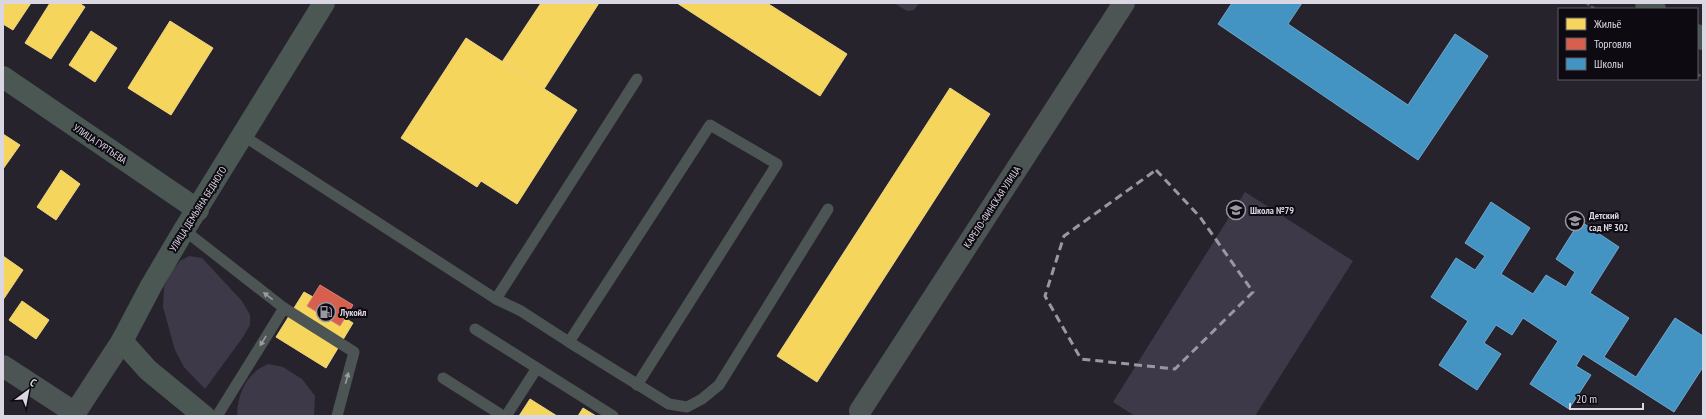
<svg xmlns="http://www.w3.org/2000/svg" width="1706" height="419" font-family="'PT Sans Narrow',sans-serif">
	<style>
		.green { fill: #3e3948 }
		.homes { fill: #f6d55c; stroke: #eed584 }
		.shops { fill: #d6604d; stroke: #d7837a }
		.schools { fill: #4393c3; stroke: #70a7cc }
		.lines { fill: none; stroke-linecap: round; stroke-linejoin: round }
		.path { stroke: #535758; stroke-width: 2.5; stroke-dasharray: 4 2; stroke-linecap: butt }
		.lane { stroke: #4c5553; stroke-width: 11 }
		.street { stroke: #4c5553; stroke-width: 22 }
		.secondary { stroke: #4b5753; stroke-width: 22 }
		.oneway { fill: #9a9ca2 }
		.marked { fill: none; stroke: #9b97a2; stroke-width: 3; stroke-dasharray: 8 5; stroke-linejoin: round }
		.labels { text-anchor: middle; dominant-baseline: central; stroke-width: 4; stroke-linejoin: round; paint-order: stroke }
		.street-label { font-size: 10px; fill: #dad6e2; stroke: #0e0a12 }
		.poi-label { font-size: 10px; font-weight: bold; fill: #dad6e2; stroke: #0e0a12; text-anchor: start }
	</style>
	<rect width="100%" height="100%" fill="#27232c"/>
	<g class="green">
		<polygon points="894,3 919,3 914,10 907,11"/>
		<polygon points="1245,192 1353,261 1255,416 1135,416 1113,402"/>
		<polygon points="189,256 202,258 242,301 250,315 250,325 243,337 205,389 184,367 175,350 163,307 164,287 172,271 180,261"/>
		<path d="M268 364 283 367 302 379 315 396 314 416H239L237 414C238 392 247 373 268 364Z"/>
	</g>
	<g class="homes">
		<polygon points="3,3 31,3 13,30 3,24"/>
		<polygon points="50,3 79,3 85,7 51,59 25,43"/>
		<polygon points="541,3 599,3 544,89 502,62"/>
		<polygon points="677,3 767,3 847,54 820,96"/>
		<polygon points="170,21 213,48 171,115 128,88"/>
		<polygon points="91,31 117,48 95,82 69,65"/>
		<polygon points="466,38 577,110 517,204 481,181 477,187 401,138"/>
		<polygon points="950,88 990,114 817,382 777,356"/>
		<polygon points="3,134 20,145 3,169"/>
		<polygon points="61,170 80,184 56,220 37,207"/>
		<polygon points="3,256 23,270 3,300"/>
		<polygon points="304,292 313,297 307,306 340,326 345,318 353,323 326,368 276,337"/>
		<polygon points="22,301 49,320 36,339 9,320"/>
		<polygon points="530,399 557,416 519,416"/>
		<polygon points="583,408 596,416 578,416"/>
	</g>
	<polygon class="shops" points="320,285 353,305 340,326 307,306"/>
	<g class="schools">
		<polygon points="1232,3 1302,3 1288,24 1408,105 1455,34 1488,56 1418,160 1218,24"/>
		<polygon points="1491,202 1530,228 1501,274 1533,294 1546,275 1566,287 1575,272 1556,259 1580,221 1619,247 1590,293 1629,318 1604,357 1636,377 1675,318 1703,336 1703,367 1674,412 1583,354 1576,366 1591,375 1569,409 1530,384 1558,341 1523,318 1512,335 1496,325 1484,343 1501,354 1477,390 1439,365 1468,321 1431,297 1456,258 1475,270 1485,256 1465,243"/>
	</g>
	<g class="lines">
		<g class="path">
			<polyline points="1586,3 1595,9"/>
			<polyline points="1702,3 1703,3"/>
			<polyline points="1697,74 1703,77"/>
		</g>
		<g class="lane">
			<polyline points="242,135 496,299 637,79"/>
			<polyline points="184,230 284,308 354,352 337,416"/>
			<polyline points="496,299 521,311 569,342 710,125 777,164 637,385"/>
			<polyline points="475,329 613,416"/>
			<polyline points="569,342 669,404 687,407 702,399 719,385 828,209"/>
			<polyline points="443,378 503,416"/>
			<polyline points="217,416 284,308"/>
			<polyline points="506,416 537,368"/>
		</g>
		<g class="street">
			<polyline points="3,366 75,413"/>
			<polyline points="860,411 1124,3"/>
			<polyline points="73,416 122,341"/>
		</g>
		<g class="secondary">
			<polyline points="1646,3 1655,9"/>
			<polyline points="1697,35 1703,39"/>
			<polyline points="3,77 198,210"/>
			<polyline points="204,416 148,370 122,341 151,286 184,230 324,3"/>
		</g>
	</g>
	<defs><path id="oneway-solid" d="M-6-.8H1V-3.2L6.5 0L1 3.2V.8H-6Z"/></defs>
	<g class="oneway">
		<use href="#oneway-solid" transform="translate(268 296) rotate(-142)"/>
		<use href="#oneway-solid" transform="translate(263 341) rotate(122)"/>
		<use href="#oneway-solid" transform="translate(347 378) rotate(-75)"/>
	</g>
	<path class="marked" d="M1156 170 1200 217 1253 292 1175 369 1081 359 1045 296 1064 236Z"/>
	<defs>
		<g id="school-ring" transform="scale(1)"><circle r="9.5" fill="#0e0a12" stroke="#9b97a2" stroke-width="1.5"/><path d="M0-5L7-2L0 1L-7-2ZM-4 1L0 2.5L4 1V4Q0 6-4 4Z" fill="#9b97a2"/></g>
		<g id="fuel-ring" transform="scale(1)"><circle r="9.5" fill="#0e0a12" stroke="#9b97a2" stroke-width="1.5"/><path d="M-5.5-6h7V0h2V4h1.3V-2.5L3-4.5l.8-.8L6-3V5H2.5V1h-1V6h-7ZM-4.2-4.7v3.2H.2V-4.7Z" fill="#9b97a2"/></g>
	</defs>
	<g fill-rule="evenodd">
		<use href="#school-ring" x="1236" y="210"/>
		<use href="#school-ring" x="1575" y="221"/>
		<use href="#fuel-ring" x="326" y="312"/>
	</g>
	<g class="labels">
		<g class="street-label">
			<text transform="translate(100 144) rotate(34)">УЛИЦА ГУРТЬЕВА</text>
			<text transform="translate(992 207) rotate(-57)">КАРЕЛО-ФИНСКАЯ УЛИЦА</text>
			<text transform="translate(198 209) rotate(-58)">УЛИЦА ДЕМЬЯНА БЕДНОГО</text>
		</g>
		<g class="poi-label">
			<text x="1250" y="210">Школа №79</text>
			<text x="1589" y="215">Детский<tspan x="1589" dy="12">сад № 302</tspan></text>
			<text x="340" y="312">Лукойл</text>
		</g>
	</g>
	<rect width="1706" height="419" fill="none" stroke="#dad6e2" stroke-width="8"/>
	<rect x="1558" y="8" width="140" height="72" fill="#0e0a12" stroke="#605c65"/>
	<rect x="1566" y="18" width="20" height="12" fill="#f6d55c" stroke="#605c65"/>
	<text x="1594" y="28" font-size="12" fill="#dad6e2">Жильё</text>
	<rect x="1566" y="38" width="20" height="12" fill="#d6604d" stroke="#605c65"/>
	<text x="1594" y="48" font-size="12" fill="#dad6e2">Торговля</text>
	<rect x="1566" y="58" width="20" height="12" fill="#4393c3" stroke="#605c65"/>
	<text x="1594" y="68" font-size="12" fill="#dad6e2">Школы</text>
	<g transform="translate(28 391) rotate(32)" stroke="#0e0a12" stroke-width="3" paint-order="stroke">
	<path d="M0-3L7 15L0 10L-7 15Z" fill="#dad6e2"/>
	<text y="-6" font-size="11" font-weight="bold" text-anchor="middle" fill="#dad6e2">С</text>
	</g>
	<path d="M1570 403v6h73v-6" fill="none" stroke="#dad6e2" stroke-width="2"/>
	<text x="1576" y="403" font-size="12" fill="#dad6e2" stroke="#0e0a12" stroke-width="3" paint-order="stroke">20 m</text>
</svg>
